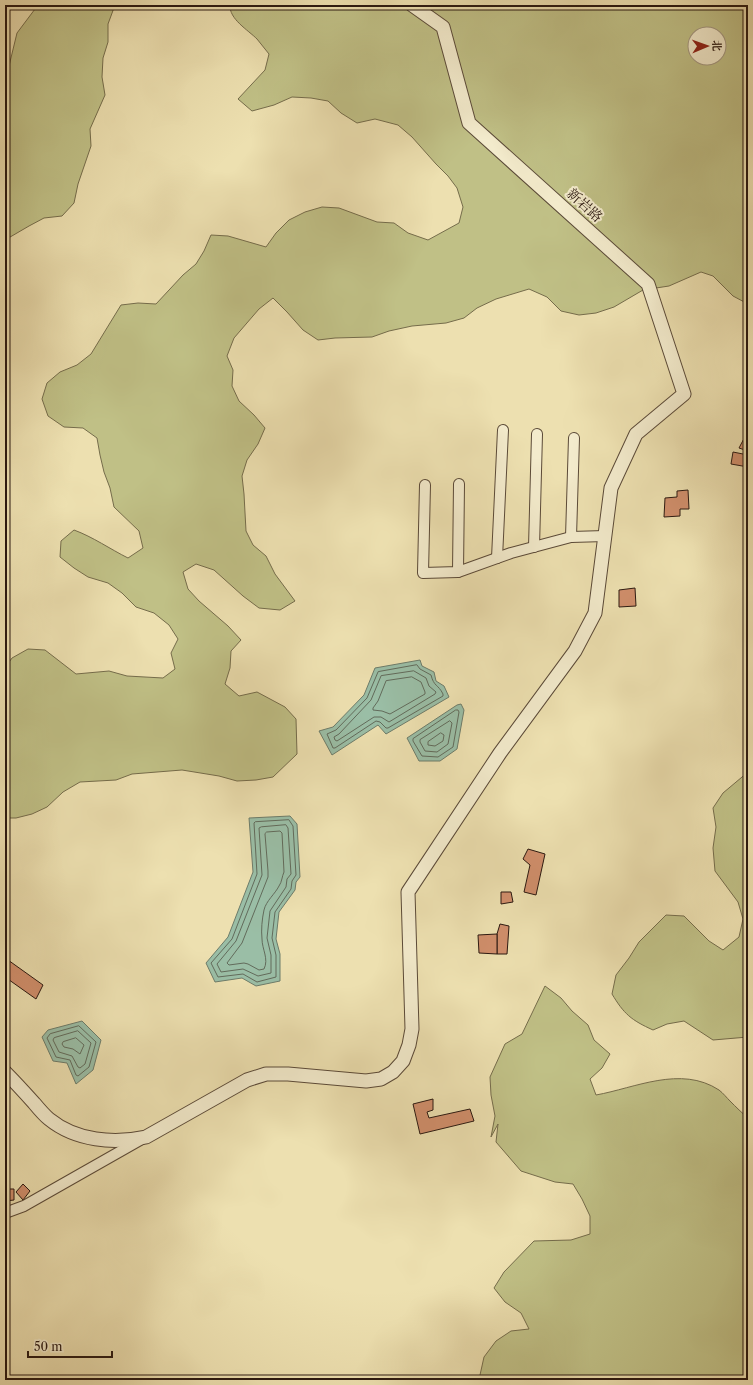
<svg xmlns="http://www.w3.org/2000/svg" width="753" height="1385" font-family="'Libre Caslon Text','Noto Serif SC',serif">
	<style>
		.green { fill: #c0c086; stroke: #756c4b; fill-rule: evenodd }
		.water { fill: #9abea6; stroke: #6d7c6a }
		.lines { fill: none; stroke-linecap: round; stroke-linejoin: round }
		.shore { stroke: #626b5b; stroke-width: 1 }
		.building { fill: #d18f6c; stroke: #2a1810 }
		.minor-casing { stroke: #5b4a38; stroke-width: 12 }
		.tertiary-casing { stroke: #5b4a38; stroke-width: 15 }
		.minor { stroke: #f3ebcc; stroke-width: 10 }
		.tertiary { stroke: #f3ebcc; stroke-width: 13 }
		.labels { text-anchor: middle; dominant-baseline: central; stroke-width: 4; stroke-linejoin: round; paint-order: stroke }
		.street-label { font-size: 14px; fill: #2a1810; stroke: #f3ebcc }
	</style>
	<rect width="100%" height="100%" fill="#ede0b0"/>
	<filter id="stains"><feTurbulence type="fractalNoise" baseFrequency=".005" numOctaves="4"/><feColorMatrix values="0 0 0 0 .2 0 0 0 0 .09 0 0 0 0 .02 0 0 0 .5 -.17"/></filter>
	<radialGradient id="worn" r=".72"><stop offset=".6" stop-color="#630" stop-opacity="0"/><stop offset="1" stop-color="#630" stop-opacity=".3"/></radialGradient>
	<g class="green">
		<polygon points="38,5 115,5 108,24 108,42 103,58 102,77 105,95 90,129 91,146 78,184 74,203 62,216 44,218 29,226 5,240 5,74 9,66 17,33"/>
		<path d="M230 5H748V304L733 296 713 276 701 272 669 286 643 290 614 307 596 313 579 315 561 311 547 297 529 289 496 299 477 308 464 318 446 323 412 326 389 331 372 337 335 338 318 340 303 330 287 312 273 298 259 309 234 338 227 356 233 370 232 386 239 401 254 415 265 428 258 444 247 460 242 476 244 494 246 531 253 545 266 556 275 574 295 601 280 610 259 608 243 596 214 570 196 564 183 572 188 589 199 601 228 626 241 640 231 651 230 668 225 684 239 696 257 692 285 707 296 719 297 754 273 777 256 780 237 781 219 776 182 770 132 774 116 780 80 782 63 792 47 807 32 814 16 818H5V668L12 658 28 649 45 650 76 674 109 671 127 676 163 678 175 669 171 653 178 639 169 625 154 613 136 607 122 593 108 583 88 577 74 568 60 557 61 541 74 530C93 537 110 549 128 558L143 548 139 531 114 507 110 488 104 472 100 455 97 438 83 428 64 427 48 416 42 399 47 383 60 372 77 365 91 354 121 305 138 303 156 304 183 275 196 264 204 251 211 235 228 236 266 247 276 233 289 220 305 212 322 207 339 208 377 222 394 223 408 233 428 240 459 223 463 207 457 188 448 176 436 164 412 137 398 125 375 119 357 123 341 113 328 101 311 98 292 97 274 105 252 111 238 99 265 70 269 54C265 49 261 44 257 39 248 30 229 19 230 5ZM695 34H719V58H695Z"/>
		<path d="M748 772V1037L713 1040 684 1021 667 1024 653 1030C631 1020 624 1014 612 994L616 975 629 958 639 942 666 915 684 916 709 941 723 950 739 937 743 919 738 902 715 871 713 848 716 827 713 808 723 793Z"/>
		<path d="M545 986 561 998 572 1011 588 1025 594 1040 610 1054 602 1068 590 1079 596 1095C635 1088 681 1065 719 1090 723 1093 727 1098 730 1101 736 1107 742 1113 748 1118V1380H477L480 1375 484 1357 496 1341 511 1331 529 1329 521 1313 505 1302 494 1288 504 1272 534 1241 571 1240 590 1234V1216L582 1199 573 1184 555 1182 521 1171 496 1142 498 1124 491 1137 495 1116 491 1095 490 1077 505 1044 522 1034Z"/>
	</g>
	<g class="water">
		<polygon points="420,660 422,666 434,672 436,681 444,686 449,697 386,734 378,725 332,755 319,731 333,727 364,695 375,668"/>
		<polygon points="461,704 464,710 457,749 440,761 419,761 407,738 457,705"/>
		<polygon points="290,816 297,824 300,877 296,882 295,890 279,912 276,939 280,954 280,981 256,986 242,978 215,982 206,963 228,937 253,872 249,818"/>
		<polygon points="82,1021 101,1040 93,1070 76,1084 67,1063 53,1061 42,1037 48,1030"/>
	</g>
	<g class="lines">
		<g class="shore">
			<path d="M417 665 420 669 431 675C434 687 438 684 443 694V696L388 728H386L380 722 376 721 335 748H333L327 734 336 730 367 698 378 672Z"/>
			<polygon points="414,671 426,678 429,686 436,692 435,694 389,722 381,717 374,717 337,741 335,740 334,737 339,734 371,700 381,676"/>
			<polygon points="412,677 421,682 425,692 425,694 390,714 382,711 373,710 373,708 378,701 386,681"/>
			<polygon points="456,710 458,710 459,712 453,747 438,757 422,756 413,741 413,739"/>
			<polygon points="450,721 452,723 448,744 437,752 425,751 420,742 420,740"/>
			<polygon points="441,733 444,735 443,741 435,746 428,745 428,742"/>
			<polygon points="289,820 293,826 296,875 292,881 291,889 275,912 272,938 276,955 276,977 257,982 243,974 218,977 211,963 232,939 257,874 254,823 255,822"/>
			<polygon points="286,825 288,828 291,874 287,879 286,887 270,911 267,938 271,955 271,973 258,976 243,969 221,972 217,964 236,941 262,875 259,828 261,827"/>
			<path d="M267 832 280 831 282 833 284 872C282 876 282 882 279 886 275 894 266 901 264 910 262 919 261 930 262 939 262 949 269 959 264 969L259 970 248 964 244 963 229 965 227 963 242 943 268 877V871L265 834Z"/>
			<polygon points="79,1026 96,1042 89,1067 78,1076 76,1075 70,1060 56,1057 47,1038 50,1034"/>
			<polygon points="78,1031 91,1043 85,1064 80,1068 78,1067 72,1056 59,1052 53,1040 54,1038"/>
			<polygon points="76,1038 84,1045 80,1054 73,1049 64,1047 62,1044 63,1042"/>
		</g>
	</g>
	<g class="building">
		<polygon points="748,431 748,451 739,448"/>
		<polygon points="733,452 748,455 748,467 731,464"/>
		<polygon points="688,490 689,509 680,509 680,516 664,517 665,498 677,497 677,491"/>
		<polygon points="635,588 636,606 619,607 619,590"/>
		<polygon points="528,849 545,854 536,895 524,892 530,865 523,859"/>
		<polygon points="501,892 511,892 513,902 501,904"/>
		<polygon points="500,924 509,926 507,954 497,954 497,934"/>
		<polygon points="497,934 497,954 479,953 478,935"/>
		<polygon points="8,960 43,985 36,999 5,977 5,966"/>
		<polygon points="433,1099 433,1110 427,1112 429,1118 470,1109 474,1121 420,1134 413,1104"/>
		<polygon points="23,1184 30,1191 23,1200 16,1192"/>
		<polygon points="5,1189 14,1189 14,1200 5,1201"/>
	</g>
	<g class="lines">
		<g class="minor-casing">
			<g id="minor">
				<polyline points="425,485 423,573 458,572 511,553 571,537 605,536"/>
				<polyline points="571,537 574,438"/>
				<polyline points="534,547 537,434"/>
				<polyline points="497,558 503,430"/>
				<polyline points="458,572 459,484"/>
				<polyline points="5,1213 24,1206 142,1139"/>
			</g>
		</g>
		<g class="tertiary-casing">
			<path id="tertiary" d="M5 1072C15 1082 25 1093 34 1103 39 1109 44 1115 49 1119 76 1141 114 1144 146 1137L247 1080 266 1074H288L366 1081 381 1079 393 1072 403 1061 409 1045 412 1029 408 892 500 753 575 651 595 613 611 488 636 434 684 394 648 284 469 123 443 27 412 5"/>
		</g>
		<use href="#minor" class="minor"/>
		<use href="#tertiary" class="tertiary"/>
	</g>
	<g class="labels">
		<g class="street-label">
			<text transform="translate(585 205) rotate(42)">新岩路</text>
		</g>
	</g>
	<rect width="753" height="1385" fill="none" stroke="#ede0b0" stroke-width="20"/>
	<rect x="6" y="6" width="741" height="1373" fill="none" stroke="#2a1810" stroke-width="2"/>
	<rect x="10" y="10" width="733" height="1365" fill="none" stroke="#2a1810"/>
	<g transform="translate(707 46) rotate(88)"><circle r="19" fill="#f3ebcc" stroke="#a39781"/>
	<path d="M0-3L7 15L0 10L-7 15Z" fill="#8f2418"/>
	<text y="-6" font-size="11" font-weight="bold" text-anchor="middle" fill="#2a1810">北</text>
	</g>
	<path d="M28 1351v6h84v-6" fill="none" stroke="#2a1810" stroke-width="2"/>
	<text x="34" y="1351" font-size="12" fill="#2a1810" stroke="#f3ebcc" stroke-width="3" paint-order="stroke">50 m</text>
	<rect width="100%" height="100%" filter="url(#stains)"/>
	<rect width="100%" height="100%" fill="url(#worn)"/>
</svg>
